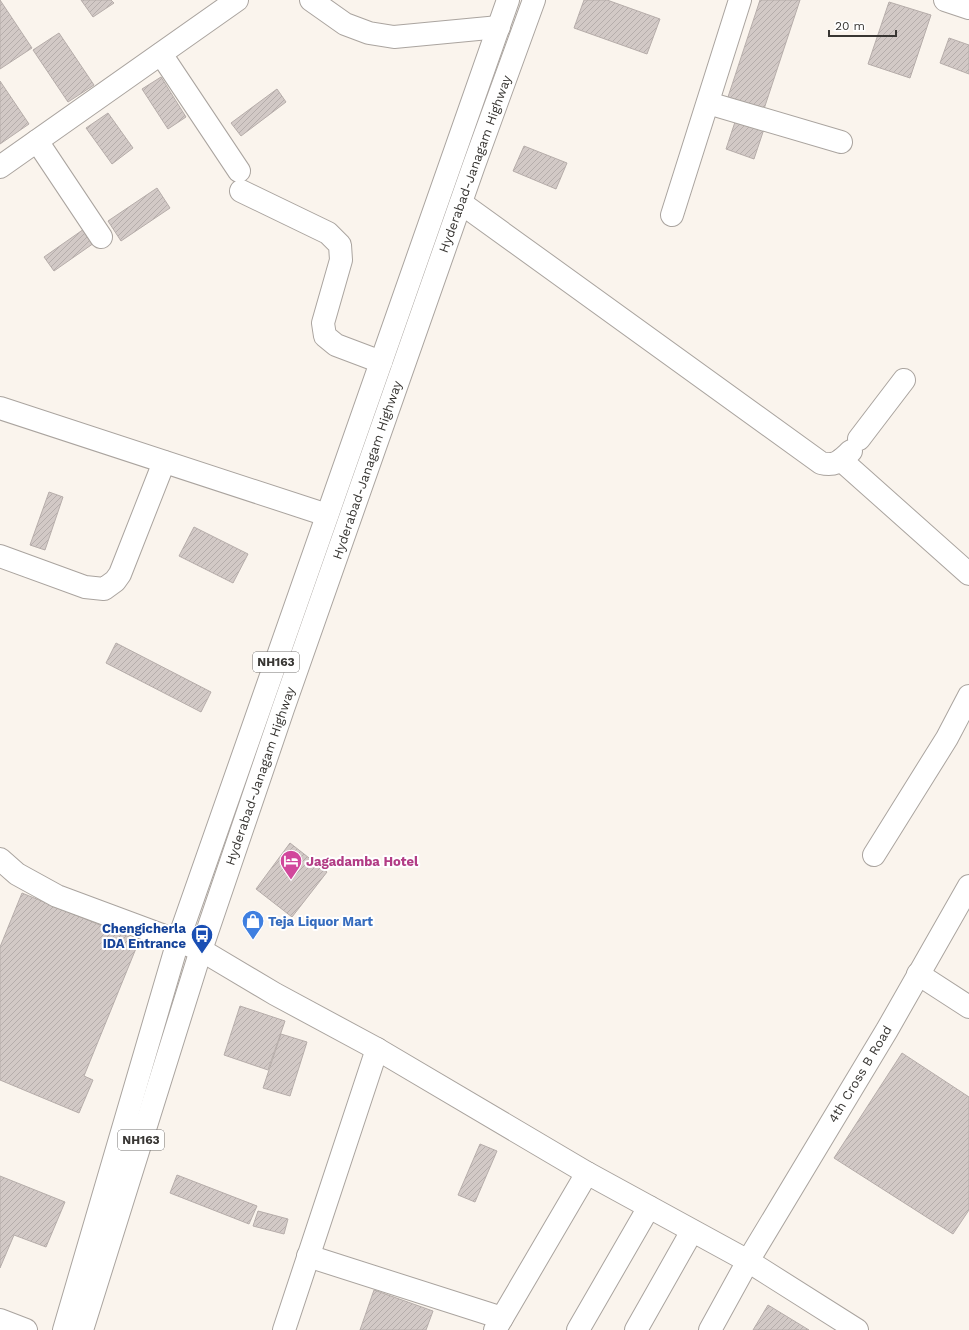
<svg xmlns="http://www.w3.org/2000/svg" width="969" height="1330" font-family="'Work Sans',sans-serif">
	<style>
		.building { fill: url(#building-hatch); stroke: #b6adaa }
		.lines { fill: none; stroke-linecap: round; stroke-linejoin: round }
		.minor-casing { stroke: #aaa49f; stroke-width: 24 }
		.highway-casing { stroke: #aaa49f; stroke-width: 24 }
		.minor { stroke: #fff; stroke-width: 22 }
		.highway { stroke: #fff; stroke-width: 22 }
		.labels { text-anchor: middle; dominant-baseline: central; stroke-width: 4; stroke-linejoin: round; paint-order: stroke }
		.shield { fill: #fff; stroke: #747270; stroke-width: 1 }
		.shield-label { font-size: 12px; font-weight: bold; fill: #383633 }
		.street-label { font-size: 13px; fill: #383633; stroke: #fff }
		.hotel-label { font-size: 13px; font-weight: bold; fill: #b23c85; stroke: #fff; text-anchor: start }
		.shop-label { font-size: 13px; font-weight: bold; fill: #366cbe; stroke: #fff; text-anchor: start }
		.transit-label { font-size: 13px; font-weight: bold; fill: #164399; stroke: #fff; text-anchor: end }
	</style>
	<defs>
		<pattern id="building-hatch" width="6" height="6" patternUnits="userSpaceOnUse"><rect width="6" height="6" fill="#d2c9c6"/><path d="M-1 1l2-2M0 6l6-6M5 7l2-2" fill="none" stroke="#b5adab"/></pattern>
	</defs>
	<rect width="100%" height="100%" fill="#faf4ed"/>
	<g class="building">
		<polygon points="0,0 32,48 0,69"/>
		<polygon points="81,0 111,0 114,3 93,17"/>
		<polygon points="584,0 607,0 660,19 647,54 574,28"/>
		<polygon points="760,0 800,0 763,112 727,100"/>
		<polygon points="889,2 931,15 910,78 868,64"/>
		<polygon points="59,33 94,85 68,102 33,50"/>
		<polygon points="949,38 969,45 969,74 940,63"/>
		<polygon points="161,77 186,117 168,129 142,89"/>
		<polygon points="0,81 29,124 0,144"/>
		<polygon points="277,89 286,102 241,136 231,123"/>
		<polygon points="108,113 133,148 112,164 86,128"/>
		<polygon points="737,116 765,126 754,159 726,149"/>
		<polygon points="524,146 567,163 556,189 513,171"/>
		<polygon points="157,188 170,208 121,241 108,221"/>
		<polygon points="84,229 94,243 54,271 44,257"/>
		<polygon points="49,492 63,497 45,550 30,545"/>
		<polygon points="194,527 248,554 233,583 179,556"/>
		<polygon points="116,643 211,692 201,712 106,663"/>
		<polygon points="290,843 327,872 292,917 256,889"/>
		<polygon points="22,893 139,941 84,1076 93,1080 79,1113 0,1080 0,947"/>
		<polygon points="240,1006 285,1021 268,1070 224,1055"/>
		<polygon points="281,1034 307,1042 290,1096 263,1088"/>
		<polygon points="902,1053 969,1097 969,1210 953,1234 834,1158"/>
		<polygon points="480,1144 497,1151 475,1202 458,1195"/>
		<polygon points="177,1175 257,1206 249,1224 170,1193"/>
		<polygon points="0,1176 65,1202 46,1247 14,1235 0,1268"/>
		<polygon points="258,1211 288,1219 284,1234 253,1226"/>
		<polygon points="374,1290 433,1311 426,1330 360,1330"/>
		<polygon points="768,1305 809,1330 753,1330"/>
	</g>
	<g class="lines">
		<g class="minor-casing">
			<g id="minor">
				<polyline points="311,0 345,24 369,33 394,37 499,27"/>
				<polyline points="945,0 969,8"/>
				<polyline points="161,54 239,171"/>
				<polyline points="708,103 841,142"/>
				<polyline points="37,141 101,237"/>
				<polyline points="0,167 237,0"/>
				<polyline points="241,191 328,233 340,245 341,260 323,323 325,336 336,345 381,362"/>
				<path d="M461 203 821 463C836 467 841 460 851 451"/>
				<polyline points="672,215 740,0"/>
				<polyline points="0,408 327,515"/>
				<polyline points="859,439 904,380"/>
				<polyline points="841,460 969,574"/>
				<polyline points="0,556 85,587 104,589 115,581 120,574 164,462"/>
				<polyline points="874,855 947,738 969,696"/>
				<polyline points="0,859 17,874 57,896 178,941 201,950 275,994 377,1049 587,1173 748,1261 857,1330"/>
				<polyline points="918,974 969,1007"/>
				<polyline points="308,1256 502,1318"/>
				<polyline points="0,1320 26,1330"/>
				<polyline points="284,1330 377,1049"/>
				<polyline points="495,1330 587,1173"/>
				<polyline points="578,1330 649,1207"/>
				<polyline points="636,1330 692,1231"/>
				<polyline points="710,1330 748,1261 887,1030 969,886"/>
			</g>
		</g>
		<g class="highway-casing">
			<g id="highway">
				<polyline points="64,1330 178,941 508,0"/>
				<polyline points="82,1330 201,950 283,709 474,165 534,0"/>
			</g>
		</g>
		<use href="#minor" class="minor"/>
		<use href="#highway" class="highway"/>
	</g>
	<defs>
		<g id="hotel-pin" transform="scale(1.15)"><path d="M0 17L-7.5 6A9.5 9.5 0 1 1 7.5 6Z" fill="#d1479c" stroke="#fff"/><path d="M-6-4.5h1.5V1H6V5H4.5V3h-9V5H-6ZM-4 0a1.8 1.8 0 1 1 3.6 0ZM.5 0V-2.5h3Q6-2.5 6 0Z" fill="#fff"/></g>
		<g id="shop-pin" transform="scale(1.15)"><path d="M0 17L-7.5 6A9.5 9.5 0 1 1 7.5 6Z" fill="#3f7fe0" stroke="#fff"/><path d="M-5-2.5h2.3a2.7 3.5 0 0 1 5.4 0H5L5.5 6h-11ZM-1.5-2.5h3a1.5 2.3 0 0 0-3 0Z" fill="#fff"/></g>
		<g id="bus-pin" transform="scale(1.15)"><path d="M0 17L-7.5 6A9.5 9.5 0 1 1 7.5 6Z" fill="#1a4fb4" stroke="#fff"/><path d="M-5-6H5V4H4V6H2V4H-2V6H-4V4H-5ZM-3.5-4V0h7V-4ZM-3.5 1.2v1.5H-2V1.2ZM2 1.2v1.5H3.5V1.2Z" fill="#fff"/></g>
	</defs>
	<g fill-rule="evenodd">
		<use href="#hotel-pin" x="291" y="861"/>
		<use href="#shop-pin" x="253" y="921"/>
		<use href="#bus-pin" x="202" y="935"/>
	</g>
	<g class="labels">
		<g class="shield">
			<rect x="253" y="652" width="46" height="20" rx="3"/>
			<rect x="118" y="1130" width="46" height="20" rx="3"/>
		</g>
		<g class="shield-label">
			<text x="276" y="662">NH163</text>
			<text x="141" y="1140">NH163</text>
		</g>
		<g class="street-label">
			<text transform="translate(475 164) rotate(-70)">Hyderabad-Janagam Highway</text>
			<text transform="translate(367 470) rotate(-71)">Hyderabad-Janagam Highway</text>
			<text transform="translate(260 776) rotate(-71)">Hyderabad-Janagam Highway</text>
			<text transform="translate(860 1074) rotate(-59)">4th Cross B Road</text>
		</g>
		<g class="hotel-label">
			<text x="306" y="861">Jagadamba Hotel</text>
		</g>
		<g class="shop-label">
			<text x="268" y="921">Teja Liquor Mart</text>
		</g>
		<g class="transit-label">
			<text x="186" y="928">Chengicherla<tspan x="186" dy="15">IDA Entrance</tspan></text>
		</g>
	</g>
	<path d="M829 30v6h67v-6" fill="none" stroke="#383633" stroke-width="2"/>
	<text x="835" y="30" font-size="12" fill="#383633" stroke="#ffffff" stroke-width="3" paint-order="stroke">20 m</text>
</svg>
